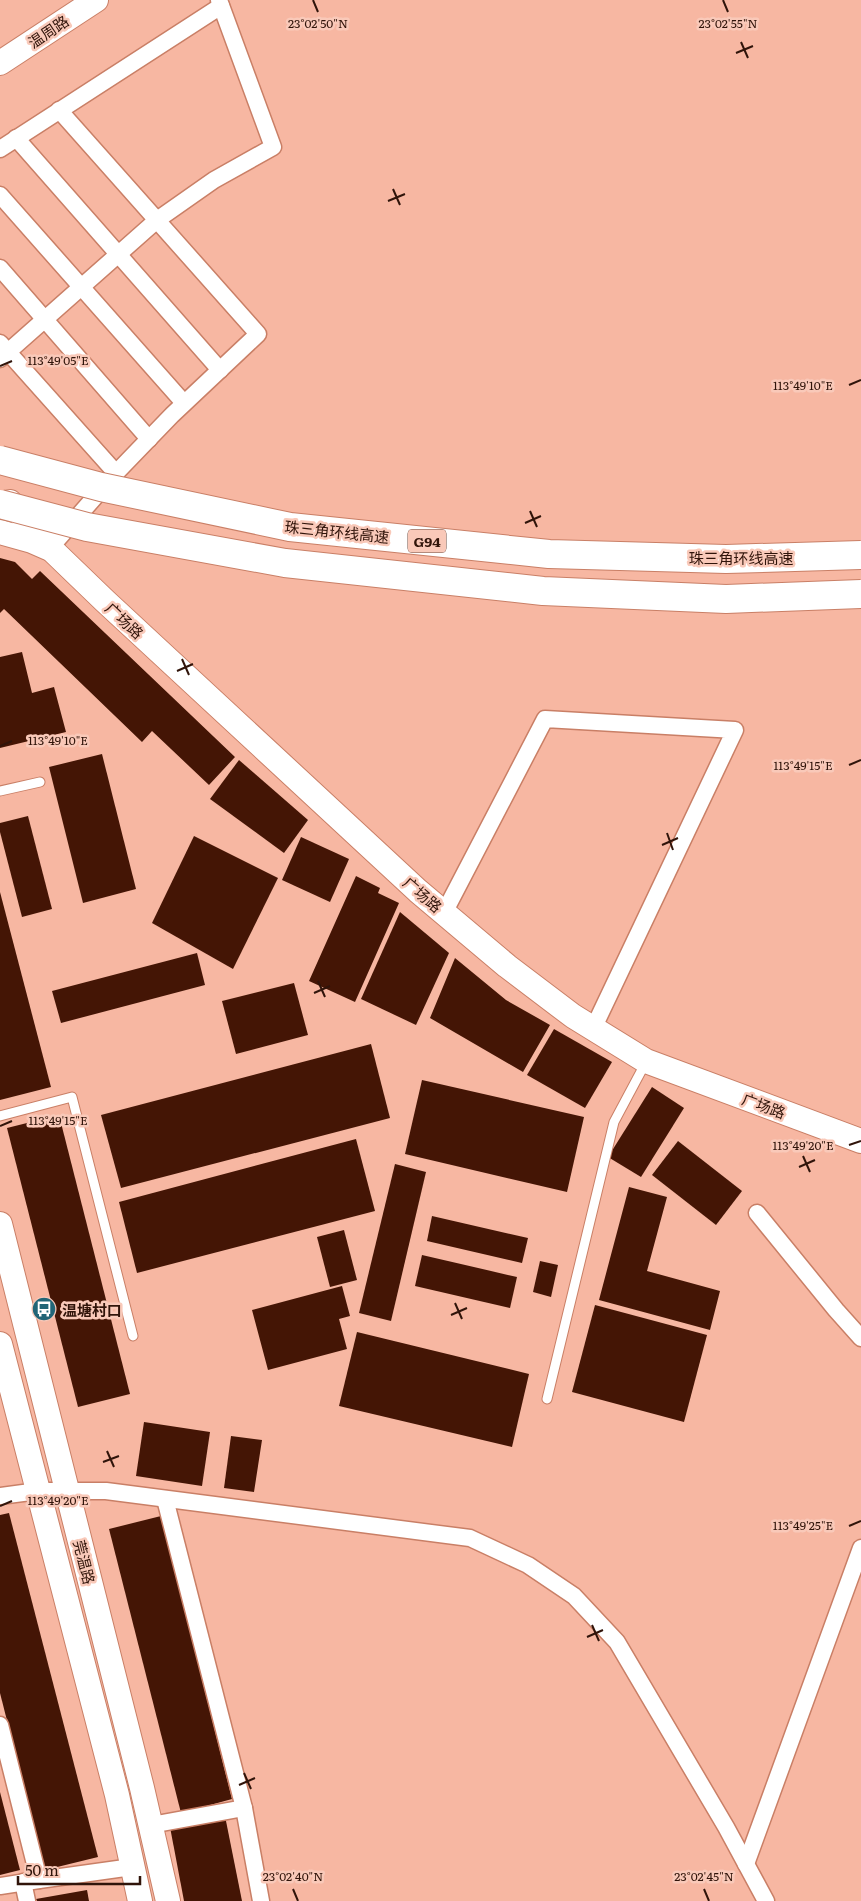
<svg xmlns="http://www.w3.org/2000/svg" width="861" height="1901" font-family="Literata,'Noto Sans SC',serif">
	<style>
		.building { fill: #441505 }
		.lines { fill: none; stroke-linecap: round; stroke-linejoin: round }
		.lane-casing { stroke: #c97f66; stroke-width: 11 }
		.street-casing { stroke: #c97f66; stroke-width: 19 }
		.secondary-casing { stroke: #c97f66; stroke-width: 26 }
		.lane { stroke: #fff; stroke-width: 9 }
		.street { stroke: #fff; stroke-width: 16 }
		.secondary { stroke: #fff; stroke-width: 24 }
		.highway-bridge-casing { stroke: #c97f66; stroke-width: 30; stroke-linecap: butt }
		.highway-bridge { stroke: #fff; stroke-width: 28 }
		.ticks { fill: none; stroke: #30140a; stroke-width: 2 }
		.labels { text-anchor: middle; dominant-baseline: central; stroke-width: 5; stroke-linejoin: round; paint-order: stroke }
		.shield { fill: #f9c9b9; stroke: #6c4a3e; stroke-width: 1 }
		.shield-label { font-size: 14px; font-weight: bold; fill: #30140a }
		.street-label { font-size: 15px; fill: #30140a; stroke: #f9c9b9 }
		.poi-label { font-size: 15px; font-weight: bold; fill: #30140a; stroke: #f9c9b9; text-anchor: start }
		.ticks-label { font-size: 12px; text-anchor: middle; fill: #30140a; stroke: #f9c9b9; stroke-width: 5; stroke-linejoin: round; paint-order: stroke }
	</style>
	<rect width="100%" height="100%" fill="#f7b7a2"/>
	<g class="building">
		<polygon points="0,558 15,562 32,579 40,571 235,757 209,785 152,731 142,742 4,609 0,613"/>
		<polygon points="22,652 32,693 54,687 66,732 0,748 0,657"/>
		<polygon points="102,754 136,889 83,903 49,767"/>
		<polygon points="239,760 308,820 284,853 210,799"/>
		<polygon points="28,816 52,909 22,917 0,832 0,823"/>
		<polygon points="194,836 278,878 233,969 152,923"/>
		<polygon points="301,837 349,859 330,902 282,880"/>
		<polygon points="356,876 380,888 378,893 399,903 355,1002 309,981"/>
		<polygon points="0,892 51,1087 0,1100"/>
		<polygon points="400,912 449,953 416,1025 361,999"/>
		<polygon points="197,953 205,985 61,1023 52,991"/>
		<polygon points="455,958 506,1000 550,1025 523,1072 430,1018"/>
		<polygon points="294,983 308,1035 236,1054 222,1001"/>
		<polygon points="554,1029 612,1062 585,1108 527,1075"/>
		<polygon points="371,1044 390,1118 121,1188 101,1115"/>
		<polygon points="422,1080 584,1117 567,1192 405,1154"/>
		<polygon points="652,1087 684,1108 641,1177 608,1157"/>
		<polygon points="59,1115 130,1394 78,1407 7,1128"/>
		<polygon points="356,1139 375,1211 137,1273 119,1202"/>
		<polygon points="678,1141 742,1191 716,1225 652,1175"/>
		<polygon points="395,1164 426,1172 391,1321 359,1313"/>
		<polygon points="629,1187 667,1197 647,1271 720,1291 710,1330 599,1300"/>
		<polygon points="432,1216 528,1238 522,1263 427,1241"/>
		<polygon points="344,1230 357,1280 330,1287 317,1237"/>
		<polygon points="422,1255 517,1277 510,1308 415,1286"/>
		<polygon points="540,1261 558,1265 551,1297 533,1292"/>
		<polygon points="342,1286 350,1316 339,1319 347,1349 268,1370 252,1310"/>
		<polygon points="595,1305 707,1335 684,1422 572,1392"/>
		<polygon points="357,1332 529,1374 512,1447 339,1406"/>
		<polygon points="144,1422 210,1432 202,1486 136,1476"/>
		<polygon points="231,1436 262,1440 254,1492 224,1488"/>
		<polygon points="9,1513 98,1857 45,1870 0,1693 0,1515"/>
		<polygon points="161,1516 232,1799 181,1813 109,1529"/>
		<polygon points="0,1792 20,1870 0,1875"/>
		<polygon points="225,1816 242,1901 184,1901 170,1827"/>
		<polygon points="87,1890 89,1901 37,1901 36,1899"/>
	</g>
	<g class="lines">
		<g class="lane-casing">
			<g id="lane">
				<polyline points="0,791 40,782"/>
				<polyline points="0,1116 72,1097 133,1336"/>
				<polyline points="547,1399 614,1122 646,1062"/>
			</g>
		</g>
		<g class="street-casing">
			<g id="street">
				<polyline points="16,138 220,370"/>
				<polyline points="0,149 221,6"/>
				<polyline points="0,195 184,403"/>
				<polyline points="0,268 149,439"/>
				<polyline points="0,343 116,473"/>
				<polyline points="0,359 157,220 214,180 273,147 219,0"/>
				<polyline points="50,548 116,473 172,415 258,334 59,110"/>
				<polyline points="444,913 545,719 735,730 593,1029"/>
				<polyline points="757,1213 836,1310 861,1338"/>
				<polyline points="0,1496 38,1491 106,1491 470,1538 528,1565 574,1596 617,1642 726,1827 766,1901"/>
				<polyline points="165,1499 244,1808 261,1901"/>
				<polyline points="0,1725 39,1880 0,1886"/>
				<polyline points="151,1825 244,1808"/>
				<polyline points="746,1864 861,1548"/>
				<polyline points="39,1880 132,1867"/>
				<polyline points="23,1882 27,1901"/>
			</g>
		</g>
		<g class="secondary-casing">
			<g id="secondary">
				<polyline points="0,63 96,0"/>
				<polyline points="10,502 50,548 105,601 418,891 507,966 573,1016 646,1061 861,1141"/>
				<polyline points="0,532 32,541 48,548"/>
				<polyline points="0,1224 142,1788 168,1901"/>
				<polyline points="0,1344 117,1795 140,1901"/>
			</g>
		</g>
		<use href="#lane" class="lane"/>
		<use href="#street" class="street"/>
		<use href="#secondary" class="secondary"/>
		<g class="highway-bridge-casing">
			<g id="highway-bridge">
				<polyline points="0,460 101,487 290,527 549,554 726,559 861,555"/>
				<polyline points="0,504 87,527 285,563 543,591 726,599 861,594"/>
			</g>
		</g>
		<use href="#highway-bridge" class="highway-bridge"/>
	</g>
	<path class="ticks" d="M313 0 318 12M723 0 728 12M741 42 748 58M736 53 753 46M393 189 400 205M388 201 405 194M0 366 12 361M849 385 861 380M530 511 537 527M525 523 541 516M182 659 189 675M177 671 193 664M0 746 12 741M849 765 861 760M667 833 673 850M662 845 678 838M318 981 325 997M314 993 330 986M0 1126 12 1121M849 1145 861 1141M803 1156 810 1172M799 1167 815 1160M455 1303 462 1319M451 1315 467 1308M107 1451 114 1467M103 1462 119 1456M0 1506 12 1501M849 1526 861 1521M592 1625 599 1641M587 1637 603 1630M244 1773 251 1789M239 1785 255 1778M293 1889 298 1901M704 1889 709 1901"/>
	<defs>
		<g id="bus-disc" transform="scale(1.25)"><circle r="9.5" fill="#216577" stroke="#f9c9b9"/><path d="M-5-6H5V4H4V6H2V4H-2V6H-4V4H-5ZM-3.5-4V0h7V-4ZM-3.5 1.2v1.5H-2V1.2ZM2 1.2v1.5H3.5V1.2Z" fill="#fff"/></g>
	</defs>
	<g fill-rule="evenodd">
		<use href="#bus-disc" x="44" y="1309"/>
	</g>
	<g class="labels">
		<rect class="shield" x="408" y="529.5" width="38" height="23" rx="4"/>
		<g class="shield-label">
			<text x="427" y="541">G94</text>
		</g>
		<g class="street-label">
			<text transform="translate(48 31) rotate(-34)">温周路</text>
			<text transform="translate(337 531) rotate(6)">珠三角环线高速</text>
			<text x="741" y="557">珠三角环线高速</text>
			<text transform="translate(125 620) rotate(43)">广场路</text>
			<text transform="translate(423 894) rotate(41)">广场路</text>
			<text transform="translate(764 1105) rotate(20)">广场路</text>
			<text transform="translate(85 1562) rotate(76)">莞温路</text>
		</g>
		<g class="poi-label">
			<text x="62" y="1309">温塘村口</text>
		</g>
	</g>
	<g class="ticks-label">
		<text x="318" y="28">23°02'50"N</text>
		<text x="728" y="28">23°02'55"N</text>
		<text x="58" y="365">113°49'05"E</text>
		<text x="803" y="390">113°49'10"E</text>
		<text x="58" y="745">113°49'10"E</text>
		<text x="803" y="770">113°49'15"E</text>
		<text x="58" y="1125">113°49'15"E</text>
		<text x="803" y="1150">113°49'20"E</text>
		<text x="58" y="1505">113°49'20"E</text>
		<text x="803" y="1530">113°49'25"E</text>
		<text x="293" y="1881">23°02'40"N</text>
		<text x="704" y="1881">23°02'45"N</text>
	</g>
	<path d="M18 1876v8h122v-8" fill="none" stroke="#30140a" stroke-width="2.5"/>
	<text x="25" y="1876" font-size="15" fill="#30140a" stroke="#f9c9b9" stroke-width="4" paint-order="stroke">50 m</text>
</svg>
